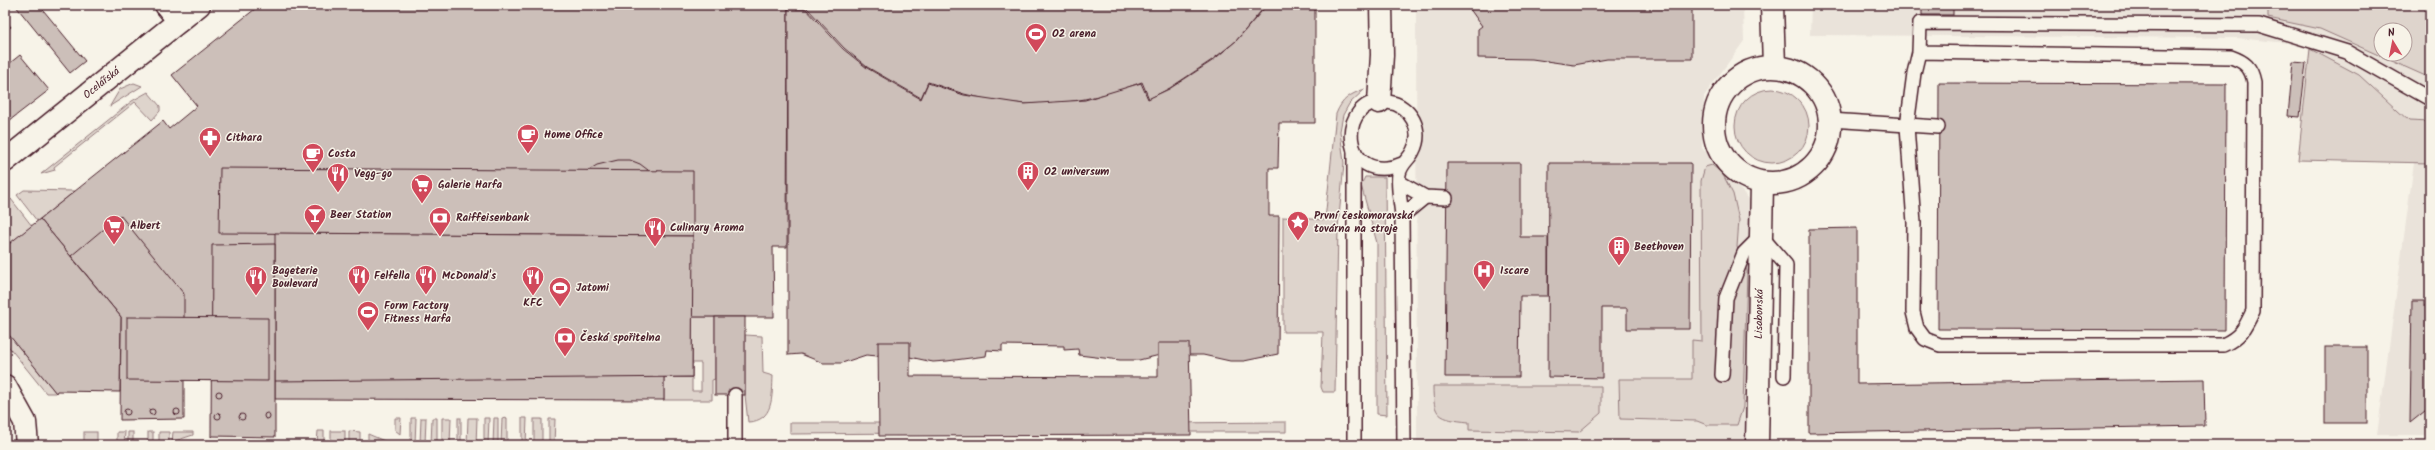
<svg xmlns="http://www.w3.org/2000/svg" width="2435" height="450" font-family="Kalam,sans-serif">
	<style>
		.built { fill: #eae3da; fill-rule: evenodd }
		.green { fill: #ded4cc; stroke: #947a7c; fill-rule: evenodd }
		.building { fill: #ccbfb9; stroke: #4a1f2b }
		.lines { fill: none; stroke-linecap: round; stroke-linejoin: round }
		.service-casing { stroke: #4a1f2b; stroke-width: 16 }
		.minor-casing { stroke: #4a1f2b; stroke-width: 25 }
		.service { stroke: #f7f3e8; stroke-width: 13 }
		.minor { stroke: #f7f3e8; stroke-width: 22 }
		.labels { text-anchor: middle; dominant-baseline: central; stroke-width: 3; stroke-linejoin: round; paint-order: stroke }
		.poi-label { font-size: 11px; font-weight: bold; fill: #4a1f2b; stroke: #f7f3e8; text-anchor: start }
		.street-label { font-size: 11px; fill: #4a1f2b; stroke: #f7f3e8 }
	</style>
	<rect width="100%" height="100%" fill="#f7f3e8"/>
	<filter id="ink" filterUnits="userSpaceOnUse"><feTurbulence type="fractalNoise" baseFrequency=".025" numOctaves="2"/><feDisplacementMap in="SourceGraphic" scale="8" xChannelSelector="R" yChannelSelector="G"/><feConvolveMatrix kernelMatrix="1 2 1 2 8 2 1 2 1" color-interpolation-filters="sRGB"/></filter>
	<g filter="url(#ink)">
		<g class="built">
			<polygon points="1416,5 1743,5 1744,41 1704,96 1702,148 1750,200 1746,445 1417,445"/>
			<path d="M1811 5H2430V435H2377L2414 163 2298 160 2309 49 2288 43 2237 38 1810 35ZM2381 30H2405V54H2381Z"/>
		</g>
		<g class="green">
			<path d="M2268 5H2430V78L2320 29 2268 18ZM2381 30H2405V54H2381Z"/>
			<polygon points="2310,49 2359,75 2409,121 2430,122 2430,163 2298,160"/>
			<polygon points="134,83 142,86 110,106 120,89"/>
			<circle cx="1772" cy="126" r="37"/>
			<path d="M1365 89 1349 104 1343 115 1340 131 1344 163 1338 228 1335 392H1323L1321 387 1323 332H1283V217L1325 220 1336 114C1342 99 1350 94 1365 89Z"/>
			<polygon points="148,92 160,106 160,111 152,120 135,102 54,167 55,170 41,174 132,101"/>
			<polygon points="1712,165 1722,173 1733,194 1739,220 1737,247 1747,271 1743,407 1737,425 1707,425 1697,421 1620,419 1619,379 1692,379 1692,340 1702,341 1701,181 1705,167"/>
			<polygon points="1365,177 1385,177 1387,415 1377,414 1377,243 1361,185"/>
			<polygon points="24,190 75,191 37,221 17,195"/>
			<polygon points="11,199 32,226 5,247 5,204"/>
			<polygon points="692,317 715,317 715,379 712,380 712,400 664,400 664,377 692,377 692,391 701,391 701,363 692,363"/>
			<polygon points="5,330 56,393 46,393 5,342"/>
			<path d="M745 335 762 336 763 373 773 376C772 396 774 421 748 422L745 395Z"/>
			<path d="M1433 386H1601V413L1579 432 1469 430V422C1439 419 1433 417 1433 386Z"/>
			<polygon points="395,418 401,418 400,434 395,430"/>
			<polygon points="411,418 416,418 415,444 411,441"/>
			<polygon points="421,418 426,418 425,445 420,445"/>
			<polygon points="432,418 437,418 437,445 431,445"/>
			<polygon points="442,418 451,418 450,445 442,445"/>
			<rect x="458" y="418" width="3" height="27"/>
			<polygon points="468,418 477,418 476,445 467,445"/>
			<polygon points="484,418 489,418 488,445 484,445"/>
			<polygon points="494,418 498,418 498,445 493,445"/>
			<polygon points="507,418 507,445 501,445 502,419"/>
			<polygon points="522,418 527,418 526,445 522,445"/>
			<rect x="534" y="419" width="8" height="26"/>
			<polygon points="549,419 555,419 554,445 549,445"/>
			<polygon points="1286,422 1286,432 1162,432 1163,423"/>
			<polygon points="790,423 915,423 915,433 790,434"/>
			<polygon points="318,431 324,431 324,443 317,443"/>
			<rect x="331" y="431" width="14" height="14"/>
			<polygon points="349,431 360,432 360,445 349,445"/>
			<rect x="84" y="432" width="13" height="13"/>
			<polygon points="117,432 125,432 124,445 117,445"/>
			<rect x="128" y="432" width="5" height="13"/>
			<rect x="148" y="432" width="5" height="13"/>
			<polygon points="159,432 169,432 169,444 159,445"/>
			<polygon points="173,432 193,432 193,435 172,442"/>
			<polygon points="368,434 389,443 389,445 368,445"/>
		</g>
		<g class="building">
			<polygon points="15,5 39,5 85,61 70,73"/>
			<polygon points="260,5 788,5 787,247 773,247 774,317 692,317 692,377 664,377 664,400 275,399 275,381 120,380 121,317 40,219 163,121 169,129 197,106 172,75"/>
			<polygon points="788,5 1266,5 1236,41 1212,60 1170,88 1149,99 1142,82 1115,92 1085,99 1055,104 1025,104 994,101 964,94 928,82 921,98 867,67 844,48 807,8 788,8"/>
			<polygon points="1267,5 1315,5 1315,123 1279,123 1278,168 1269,168 1269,216 1279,216 1278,354 1244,361 1230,361 1203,355 1186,355 1186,350 1171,349 1171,356 1160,355 1139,360 1120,360 1079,355 1078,349 1064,350 1064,346 1002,345 1002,351 987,350 986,356 947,361 933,362 905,356 893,358 893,350 879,351 878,356 866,355 842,363 823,363 801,354 788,355 788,9 806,9 843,49 867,68 921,99 928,83 964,95 1024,104 1085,100 1141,83 1148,99 1169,89 1212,61 1236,41"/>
			<polygon points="1467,5 1692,5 1692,59 1607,59 1574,65 1532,59 1478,58 1478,29 1482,26"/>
			<rect x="1922" y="5" width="31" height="10"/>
			<polygon points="5,20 11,27 5,31"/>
			<polygon points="20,55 49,90 5,124 5,67"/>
			<polygon points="2293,62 2306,63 2300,117 2288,116"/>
			<polygon points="1939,83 2226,84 2225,330 1938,329"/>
			<polygon points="618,160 630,160 640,164 648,170 655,184 660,205 653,231 634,259 611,279 585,292 570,293 557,289 541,275 536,261 534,250 540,224 558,194 570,181 597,165"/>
			<polygon points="1447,163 1520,163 1520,237 1548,237 1548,296 1520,296 1519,377 1445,377"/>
			<polygon points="1549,163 1691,163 1690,329 1627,329 1627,308 1602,308 1602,378 1548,377"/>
			<polygon points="220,168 693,171 693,236 219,233"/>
			<polygon points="120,215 184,294 184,419 120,420 121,317 71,256"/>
			<polygon points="40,219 121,317 120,392 57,391 56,393 5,330 5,247"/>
			<polygon points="1857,228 1857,384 2204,379 2205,426 1809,433 1809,229"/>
			<polygon points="275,233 693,236 692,377 275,381"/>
			<polygon points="275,244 275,437 212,436 211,437 212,245"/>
			<polygon points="2412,301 2424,301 2424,306 2430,306 2430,407 2410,423"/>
			<polygon points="127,317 268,318 268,381 127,380"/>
			<rect x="715" y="317" width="30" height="78"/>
			<polygon points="878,342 910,342 910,376 1158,377 1158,343 1189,343 1191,435 879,436"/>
			<rect x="2325" y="347" width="42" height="76"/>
			<circle cx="219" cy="394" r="3"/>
			<circle cx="177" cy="412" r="3"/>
			<circle cx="127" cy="412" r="3"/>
			<circle cx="152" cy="412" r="3"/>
			<circle cx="218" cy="416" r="3"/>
			<circle cx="267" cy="416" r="3"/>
			<circle cx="242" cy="417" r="3"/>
		</g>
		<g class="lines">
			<g class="service-casing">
				<g id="service">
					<path d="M1919 52 2231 57C2245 62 2251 67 2254 82L2253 311C2245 328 2241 337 2223 345H1940L1925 339 1917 328 1913 312 1914 223 1907 126 1914 73 1919 52 1920 23 2259 25 2347 52 2430 99"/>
					<polyline points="1830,120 1938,127"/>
					<polyline points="1354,151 1354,445"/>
					<path d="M1402 164C1339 189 1335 95 1388 102 1411 105 1424 131 1413 151 1409 160 1401 163 1399 174 1397 187 1401 203 1402 216L1404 445"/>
					<polyline points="1399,182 1425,197 1446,198"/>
					<polyline points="1402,216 1425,197"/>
					<polyline points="1722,375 1726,298 1744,253 1761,236 1786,265 1784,376"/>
					<polyline points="735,445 735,395"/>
				</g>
			</g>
			<g class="minor-casing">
				<g id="minor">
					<polyline points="166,5 179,21"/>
					<polyline points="1772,5 1774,66"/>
					<circle cx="1772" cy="125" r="58"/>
					<polyline points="1379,102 1382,55 1381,5"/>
					<path id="s1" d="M5 161 199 5"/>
					<polyline points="5,386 25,422 27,445"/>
					<path id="s2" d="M1757 445 1762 183"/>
				</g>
			</g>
			<use href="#service" class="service"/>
			<use href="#minor" class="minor"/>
		</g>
	</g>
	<defs>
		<g id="stadium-pin" transform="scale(1.15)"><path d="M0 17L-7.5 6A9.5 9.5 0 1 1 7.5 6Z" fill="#d1495b" stroke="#f7f3e8"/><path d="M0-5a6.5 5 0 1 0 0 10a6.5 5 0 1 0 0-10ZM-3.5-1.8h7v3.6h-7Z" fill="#fff"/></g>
		<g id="cafe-pin" transform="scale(1.15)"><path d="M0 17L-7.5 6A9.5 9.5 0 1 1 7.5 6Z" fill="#d1495b" stroke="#f7f3e8"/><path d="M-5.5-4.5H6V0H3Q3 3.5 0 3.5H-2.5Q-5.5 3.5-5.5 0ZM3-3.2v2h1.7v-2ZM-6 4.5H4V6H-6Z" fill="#fff"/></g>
		<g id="pharmacy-pin" transform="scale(1.15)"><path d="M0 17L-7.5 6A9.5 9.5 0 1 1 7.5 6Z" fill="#d1495b" stroke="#f7f3e8"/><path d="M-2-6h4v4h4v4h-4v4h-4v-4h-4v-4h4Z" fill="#fff"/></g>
		<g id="building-pin" transform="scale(1.15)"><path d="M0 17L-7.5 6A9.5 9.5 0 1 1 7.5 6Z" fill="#d1495b" stroke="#f7f3e8"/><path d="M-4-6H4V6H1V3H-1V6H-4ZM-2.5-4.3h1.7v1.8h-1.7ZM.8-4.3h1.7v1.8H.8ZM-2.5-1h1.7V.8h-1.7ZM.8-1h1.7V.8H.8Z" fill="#fff"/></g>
		<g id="restaurant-pin" transform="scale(1.15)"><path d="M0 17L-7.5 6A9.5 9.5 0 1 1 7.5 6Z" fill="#d1495b" stroke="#f7f3e8"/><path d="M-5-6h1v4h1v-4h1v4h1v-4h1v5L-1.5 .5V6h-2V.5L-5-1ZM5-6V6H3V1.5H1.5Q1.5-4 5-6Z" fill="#fff"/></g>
		<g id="supermarket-pin" transform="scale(1.15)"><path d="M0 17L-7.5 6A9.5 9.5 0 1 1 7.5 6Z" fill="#d1495b" stroke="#f7f3e8"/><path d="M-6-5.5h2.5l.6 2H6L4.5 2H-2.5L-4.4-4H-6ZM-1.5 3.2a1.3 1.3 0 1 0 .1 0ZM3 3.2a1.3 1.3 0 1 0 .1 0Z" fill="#fff"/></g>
		<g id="bar-pin" transform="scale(1.15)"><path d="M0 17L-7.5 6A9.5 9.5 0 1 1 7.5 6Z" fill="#d1495b" stroke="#f7f3e8"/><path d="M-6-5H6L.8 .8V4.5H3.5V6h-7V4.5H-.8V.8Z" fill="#fff"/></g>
		<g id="bank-pin" transform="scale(1.15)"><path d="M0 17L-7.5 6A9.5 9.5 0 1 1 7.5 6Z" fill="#d1495b" stroke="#f7f3e8"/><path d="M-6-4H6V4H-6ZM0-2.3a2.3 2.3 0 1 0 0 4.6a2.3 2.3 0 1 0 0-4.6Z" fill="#fff"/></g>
		<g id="sight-pin" transform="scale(1.15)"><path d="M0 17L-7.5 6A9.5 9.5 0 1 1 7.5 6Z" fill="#d1495b" stroke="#f7f3e8"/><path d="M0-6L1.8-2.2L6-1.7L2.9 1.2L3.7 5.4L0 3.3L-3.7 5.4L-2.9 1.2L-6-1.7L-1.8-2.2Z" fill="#fff"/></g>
		<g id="hospital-pin" transform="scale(1.15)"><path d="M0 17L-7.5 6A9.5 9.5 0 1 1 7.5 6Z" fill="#d1495b" stroke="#f7f3e8"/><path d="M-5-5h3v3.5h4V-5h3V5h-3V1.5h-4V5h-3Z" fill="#fff"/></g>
	</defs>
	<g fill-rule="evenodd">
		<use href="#stadium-pin" x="1036" y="34"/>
		<use href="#cafe-pin" x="528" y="135"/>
		<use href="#pharmacy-pin" x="210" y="138"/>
		<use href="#cafe-pin" x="313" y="154"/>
		<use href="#building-pin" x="1028" y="172"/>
		<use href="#restaurant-pin" x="338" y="174"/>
		<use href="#supermarket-pin" x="422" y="185"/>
		<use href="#bar-pin" x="315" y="215"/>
		<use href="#bank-pin" x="440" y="218"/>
		<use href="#sight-pin" x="1298" y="222"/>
		<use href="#supermarket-pin" x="114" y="226"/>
		<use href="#restaurant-pin" x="655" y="228"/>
		<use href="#building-pin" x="1619" y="247"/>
		<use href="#hospital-pin" x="1484" y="271"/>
		<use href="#restaurant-pin" x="359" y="276"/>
		<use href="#restaurant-pin" x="426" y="276"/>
		<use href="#restaurant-pin" x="256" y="277"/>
		<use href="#restaurant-pin" x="533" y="277"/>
		<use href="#stadium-pin" x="560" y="288"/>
		<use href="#stadium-pin" x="368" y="312"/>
		<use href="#bank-pin" x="565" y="338"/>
	</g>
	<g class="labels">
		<g class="poi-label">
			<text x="1052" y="34">O2 arena</text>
			<text x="544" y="135">Home Office</text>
			<text x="226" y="138">Cithara</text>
			<text x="328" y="154">Costa</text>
			<text x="1044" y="172">O2 universum</text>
			<text x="354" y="174">Vegg-go</text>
			<text x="438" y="185">Galerie Harfa</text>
			<text x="330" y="215">Beer Station</text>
			<text x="1314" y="216">První českomoravská<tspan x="1314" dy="13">továrna na stroje</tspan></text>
			<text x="456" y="218">Raiffeisenbank</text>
			<text x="130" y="226">Albert</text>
			<text x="670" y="228">Culinary Aroma</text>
			<text x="1634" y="247">Beethoven</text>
			<text x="272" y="271">Bageterie<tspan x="272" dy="13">Boulevard</tspan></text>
			<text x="1500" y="271">Iscare</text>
			<text x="374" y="276">Felfella</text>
			<text x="442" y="276">McDonald's</text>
			<text x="576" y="288">Jatomi</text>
			<text x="533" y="303" text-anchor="middle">KFC</text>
			<text x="384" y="306">Form Factory<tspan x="384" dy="13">Fitness Harfa</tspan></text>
			<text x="580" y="338">Česká spořitelna</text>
		</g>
		<g class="street-label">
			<text stroke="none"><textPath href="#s1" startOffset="124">Ocelářská</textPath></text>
			<text stroke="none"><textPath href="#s2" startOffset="131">Lisabonská</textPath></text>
		</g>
	</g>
	<rect width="2435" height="450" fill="none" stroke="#f7f3e8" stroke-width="20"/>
	<rect x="10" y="10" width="2415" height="430" fill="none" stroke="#4a1f2b" stroke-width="1.5" filter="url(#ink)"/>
	<g transform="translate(2393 42) rotate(350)"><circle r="19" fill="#f7f3e8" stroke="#b29e9c"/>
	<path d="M0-3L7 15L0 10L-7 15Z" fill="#d1495b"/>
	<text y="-6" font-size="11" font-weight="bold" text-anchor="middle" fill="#4a1f2b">N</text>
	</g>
</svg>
